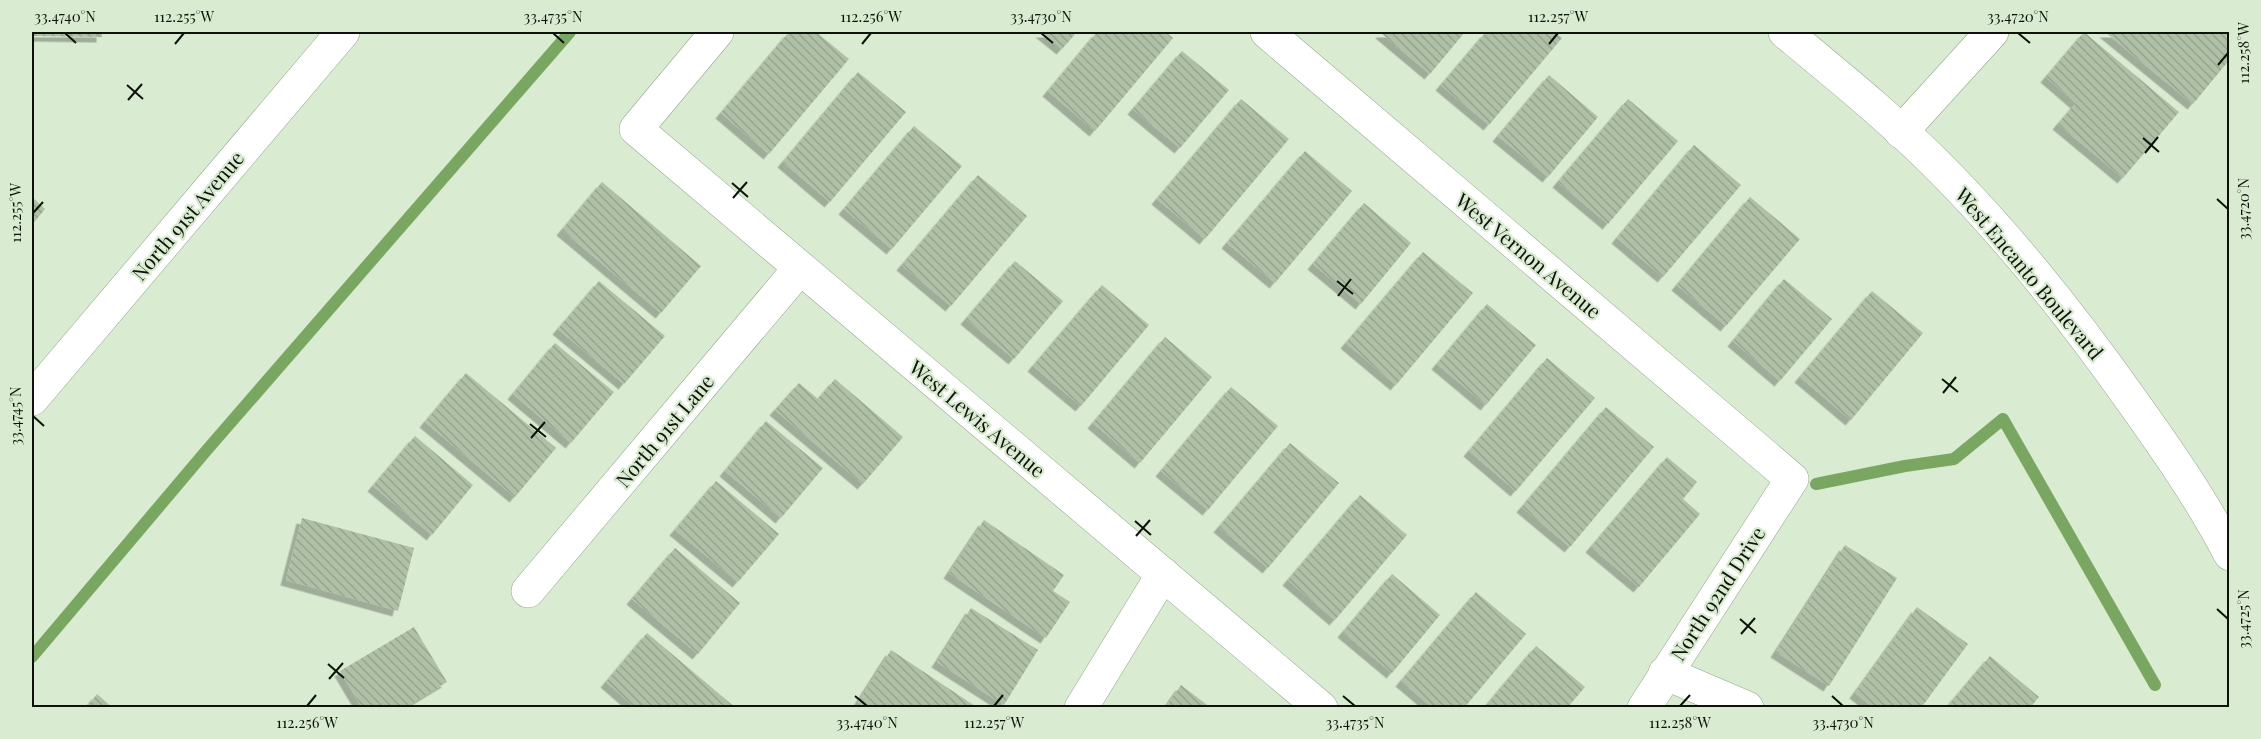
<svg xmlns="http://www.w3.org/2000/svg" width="2261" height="739" font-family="'Playfair Display',serif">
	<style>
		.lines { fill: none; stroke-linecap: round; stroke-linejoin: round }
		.stream { stroke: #79a661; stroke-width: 12 }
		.building { fill: url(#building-back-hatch); filter: url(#shadow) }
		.minor-casing { stroke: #96a78e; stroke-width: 34 }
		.major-casing { stroke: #96a78e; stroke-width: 34 }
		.minor { stroke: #fff; stroke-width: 33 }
		.major { stroke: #fff; stroke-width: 33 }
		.ticks { fill: none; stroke: #0d130a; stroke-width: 2 }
		.labels { text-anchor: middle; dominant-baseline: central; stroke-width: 4.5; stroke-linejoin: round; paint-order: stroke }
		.street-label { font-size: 20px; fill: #0d130a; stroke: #d9ebd0 }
		.neatline { fill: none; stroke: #0d130a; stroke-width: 2 }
		.ticks-label { font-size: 15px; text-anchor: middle; fill: #0d130a }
	</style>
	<defs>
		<pattern id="building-back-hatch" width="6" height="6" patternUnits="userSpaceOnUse" patternTransform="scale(1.5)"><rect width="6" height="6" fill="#afc0a7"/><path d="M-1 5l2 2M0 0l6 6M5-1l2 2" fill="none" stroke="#95a48e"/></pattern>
		<filter id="shadow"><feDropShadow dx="-5.5" dy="5.5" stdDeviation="0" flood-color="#0004"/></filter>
	</defs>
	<rect width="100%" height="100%" fill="#d9ebd0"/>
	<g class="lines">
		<g class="stream">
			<polyline points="1816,484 1905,466 1954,459 2003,419 2155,685"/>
			<polyline points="32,657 206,451 570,32"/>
		</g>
	</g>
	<g class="building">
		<polygon points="32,32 102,32 102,37 32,36"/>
		<polygon points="789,32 816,32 849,59 769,154 721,113"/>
		<polygon points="1041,32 1077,32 1062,49"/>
		<polygon points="1097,32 1166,32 1173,38 1095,131 1048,91"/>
		<polygon points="1382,32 1465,32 1430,74 1381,33"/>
		<polygon points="1486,32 1554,32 1562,38 1489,125 1441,85"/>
		<polygon points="2084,32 2179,112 2123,178 2058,124 2076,103 2046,77"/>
		<polygon points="2105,32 2230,32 2230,59 2193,104"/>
		<polygon points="1182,51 1229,90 1180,148 1133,109"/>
		<polygon points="858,72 906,112 830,202 783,162"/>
		<polygon points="1549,75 1598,117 1548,177 1498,136"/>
		<polygon points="1241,99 1289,139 1205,239 1157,199"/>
		<polygon points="1628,99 1678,141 1608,224 1558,182"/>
		<polygon points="914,126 962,166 892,249 844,209"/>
		<polygon points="1694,145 1741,185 1663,277 1617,238"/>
		<polygon points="1305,151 1352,191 1275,283 1227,243"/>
		<polygon points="978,175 1027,216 951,306 902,265"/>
		<polygon points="602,182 701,266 661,313 562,230"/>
		<polygon points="32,197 45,209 32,225"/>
		<polygon points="1750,197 1800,239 1726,326 1677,285"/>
		<polygon points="1364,203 1411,243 1361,304 1313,264"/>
		<polygon points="1423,252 1473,293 1396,385 1346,343"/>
		<polygon points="1015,261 1063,301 1014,359 966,319"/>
		<polygon points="1784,279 1832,319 1780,381 1733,341"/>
		<polygon points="599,281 665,336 624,384 558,329"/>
		<polygon points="1102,285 1149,325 1081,406 1033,366"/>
		<polygon points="1872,291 1923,333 1851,420 1800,377"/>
		<polygon points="1487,304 1536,345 1486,405 1437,364"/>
		<polygon points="1165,337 1212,377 1140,463 1093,423"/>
		<polygon points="555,343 614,392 571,443 513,394"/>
		<polygon points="1547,358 1595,398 1516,491 1469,451"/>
		<polygon points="466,373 556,448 515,497 425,422"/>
		<polygon points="835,379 903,437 863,484 775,410 799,383 818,399"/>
		<polygon points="1231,387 1278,426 1208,510 1161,471"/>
		<polygon points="1606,407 1654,447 1570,547 1522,507"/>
		<polygon points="766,421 823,468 781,518 725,471"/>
		<polygon points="415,436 473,485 432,535 373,486"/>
		<polygon points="1290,443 1339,483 1268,568 1219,527"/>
		<polygon points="1667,457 1697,482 1683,499 1700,514 1639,587 1591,547"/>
		<polygon points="716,481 779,534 738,582 675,530"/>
		<polygon points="1360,495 1407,535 1335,620 1288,580"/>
		<polygon points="302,518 414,548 398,611 286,580"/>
		<polygon points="984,520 1064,575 1053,591 1070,602 1046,638 949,573"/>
		<polygon points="1845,545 1897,578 1829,686 1776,652"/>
		<polygon points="675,548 740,603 698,654 632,599"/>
		<polygon points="1392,574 1440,615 1392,673 1343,632"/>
		<polygon points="1476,592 1526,634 1464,708 1433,708 1401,681"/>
		<polygon points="1917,607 1968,644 1921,708 1899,708 1895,705 1893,708 1874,708 1855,693"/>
		<polygon points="971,608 1038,650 1004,705 937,662"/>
		<polygon points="414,627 447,682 404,708 362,708 340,671"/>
		<polygon points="647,633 736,708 636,708 606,682"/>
		<polygon points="1536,646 1585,687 1567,708 1484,708"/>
		<polygon points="891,650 978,708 866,708 858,702"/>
		<polygon points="1990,656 2039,697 2030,708 1946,708"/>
		<polygon points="1181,685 1211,708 1165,708"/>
		<polygon points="97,694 113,708 86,708"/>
	</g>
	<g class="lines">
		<g class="minor-casing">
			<g id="minor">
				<polyline points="717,32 636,129 1321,708"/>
				<polyline points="1267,32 1792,479 1644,708"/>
				<path d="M1785 32C1842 79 1900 126 1951 179 2018 248 2077 323 2132 401 2167 450 2202 500 2230 554"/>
				<polyline points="1901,132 1992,32"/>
				<polyline points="528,591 800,268"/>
				<polyline points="1665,673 1747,708"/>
				<polyline points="1081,708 1163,574"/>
			</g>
		</g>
		<g class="major-casing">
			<polyline id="major" points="32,399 343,32"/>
		</g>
		<use href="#minor" class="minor"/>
		<use href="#major" class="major"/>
	</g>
	<path class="ticks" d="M65 33 76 43M553 33 564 43M1041 33 1053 43M2018 33 2030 43M175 44 184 33M862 44 871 33M1549 44 1558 33M2218 65 2228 53M127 85 143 99M128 100 142 84M2143 138 2159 152M2145 153 2158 137M732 183 748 197M733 198 747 182M2217 199 2228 209M33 213 43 202M1337 281 1353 294M1338 296 1351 279M1942 379 1958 392M1943 393 1956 377M33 416 44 426M530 424 546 437M531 438 545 422M1135 521 1151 535M1136 536 1150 520M2217 609 2228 619M1740 619 1756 633M1741 634 1755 618M328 664 344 678M329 679 343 663M855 696 867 706M1343 696 1355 706M1832 696 1843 706M307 706 316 695M994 706 1003 695M1680 706 1690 695"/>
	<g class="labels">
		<g class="street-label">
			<text transform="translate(187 215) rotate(-50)">North 91st Avenue</text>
			<text transform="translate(1529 255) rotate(40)">West Vernon Avenue</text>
			<text transform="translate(2030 273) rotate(50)">West Encanto Boulevard</text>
			<text transform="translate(978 418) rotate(40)">West Lewis Avenue</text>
			<text transform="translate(664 430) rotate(-50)">North 91st Lane</text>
			<text transform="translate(1717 593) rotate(-57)">North 92nd Drive</text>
		</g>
	</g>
	<rect width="2261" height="739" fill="none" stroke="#d9ebd0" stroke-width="66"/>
	<rect x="33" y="33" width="2195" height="673" class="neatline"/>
	<g class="ticks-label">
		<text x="65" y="22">33.4740°N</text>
		<text x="184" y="22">112.255°W</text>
		<text x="553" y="22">33.4735°N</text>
		<text x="871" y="22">112.256°W</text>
		<text x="1041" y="22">33.4730°N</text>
		<text x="1558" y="22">112.257°W</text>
		<text x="2018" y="22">33.4720°N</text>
		<text transform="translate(2244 53) rotate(-90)" y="5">112.258°W</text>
		<text transform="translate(2244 209) rotate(-90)" y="5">33.4720°N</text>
		<text transform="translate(16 213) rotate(-90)" y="5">112.255°W</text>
		<text transform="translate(16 416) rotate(-90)" y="5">33.4745°N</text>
		<text transform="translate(2244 619) rotate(-90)" y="5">33.4725°N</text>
		<text x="307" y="728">112.256°W</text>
		<text x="867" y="728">33.4740°N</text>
		<text x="994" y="728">112.257°W</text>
		<text x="1355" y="728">33.4735°N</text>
		<text x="1680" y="728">112.258°W</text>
		<text x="1843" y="728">33.4730°N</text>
	</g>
</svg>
